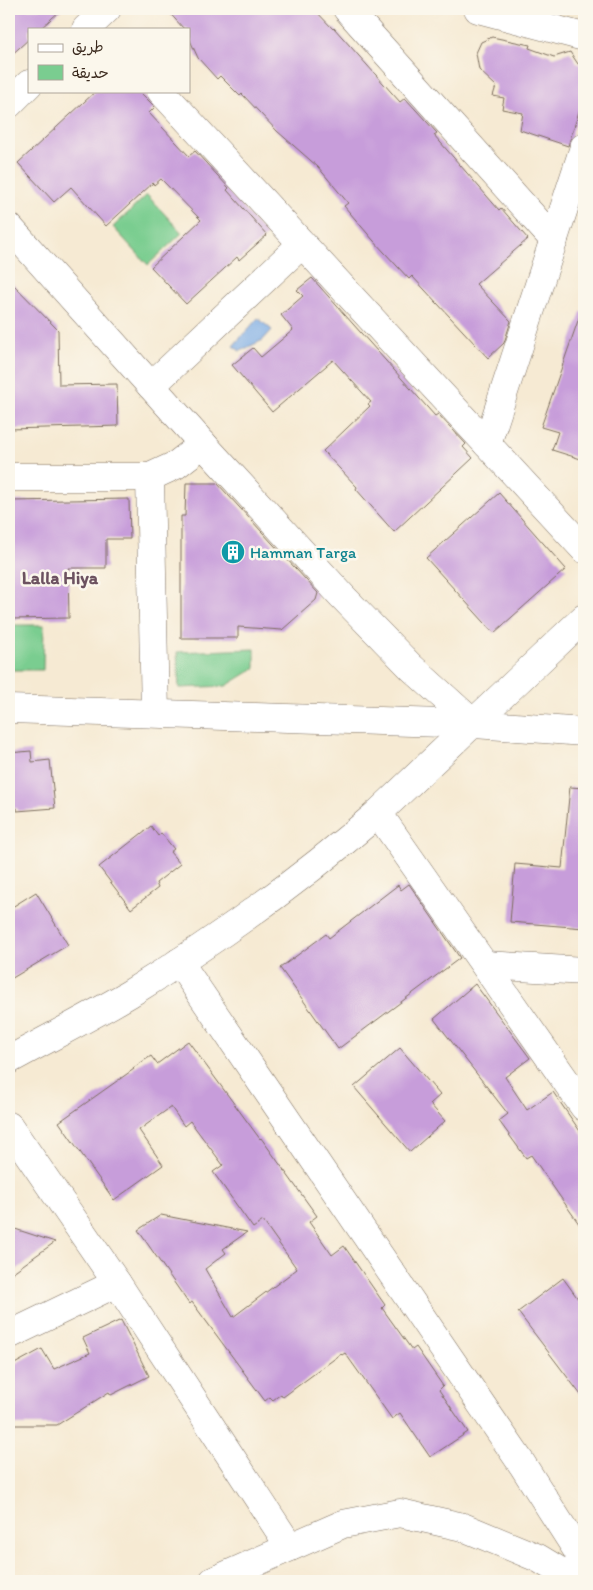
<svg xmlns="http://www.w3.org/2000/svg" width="593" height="1590" font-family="Itim,'Playpen Sans Arabic',sans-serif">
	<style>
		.green { fill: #7acd90; stroke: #5a7c57 }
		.water { fill: #7aabe5; stroke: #5a6a82 }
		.building { fill: #c79dda }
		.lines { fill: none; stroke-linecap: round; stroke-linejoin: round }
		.street-casing { stroke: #7c6d5d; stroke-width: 29 }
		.street { stroke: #fff; stroke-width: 28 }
		.labels { text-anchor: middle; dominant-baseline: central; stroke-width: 5; stroke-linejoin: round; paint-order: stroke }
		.culture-label { font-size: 16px; fill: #0d838f; stroke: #fbf7ec; text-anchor: start }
		.neighbourhood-label { font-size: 18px; font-weight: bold; fill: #6c5260; stroke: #fbf7ec }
	</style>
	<rect width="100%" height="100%" fill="#fbf7ec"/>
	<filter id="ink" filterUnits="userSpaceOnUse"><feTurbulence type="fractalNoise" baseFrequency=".02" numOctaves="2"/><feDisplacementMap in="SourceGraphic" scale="10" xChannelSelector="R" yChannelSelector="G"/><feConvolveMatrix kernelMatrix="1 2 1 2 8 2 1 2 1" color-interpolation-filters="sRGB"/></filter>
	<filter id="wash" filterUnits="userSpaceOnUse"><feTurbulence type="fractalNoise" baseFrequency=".0096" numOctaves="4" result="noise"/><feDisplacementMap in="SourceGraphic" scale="20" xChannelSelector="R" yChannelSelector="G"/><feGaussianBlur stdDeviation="1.12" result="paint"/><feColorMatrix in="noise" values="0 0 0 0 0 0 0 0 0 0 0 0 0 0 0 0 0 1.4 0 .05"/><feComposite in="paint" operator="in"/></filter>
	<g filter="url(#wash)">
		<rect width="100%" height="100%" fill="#f6ead3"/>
		<g class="green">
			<polygon points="147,195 182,233 148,265 113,227"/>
			<polygon points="9,625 44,625 43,670 9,670"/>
			<polygon points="255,649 255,668 226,686 179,688 177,652"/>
		</g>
		<polygon class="water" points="258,318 272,330 263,340 240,351 233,346"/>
		<g id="blocks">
			<g class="building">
				<polygon points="9,9 62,9 40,29 29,29 29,39 9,57"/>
				<polygon points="166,9 314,9 333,29 334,28 400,102 405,98 437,133 434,135 499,210 501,208 528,239 476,284 511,321 504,343 488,358 412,276 409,279 373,240 344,206 348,203 318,167 277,131 242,94 240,96 220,76 217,79 198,58 189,38 189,29 184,29"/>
				<polygon points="492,37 530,45 529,48 554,57 570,52 578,64 584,66 584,96 568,146 520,130 523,113 502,109 504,98 493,96 496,86 479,70 476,53 481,42"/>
				<polygon points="96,91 139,91 155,107 149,113 189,156 195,151 229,188 227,190 267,235 239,260 237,257 186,304 151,267 201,220 161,179 154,185 153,183 106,226 71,187 54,202 18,163"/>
				<polygon points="312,278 435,416 438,414 466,444 463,447 473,458 394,532 356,489 357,487 323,451 370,406 368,404 371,402 333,360 272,412 232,365 253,348 261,357 293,330 281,315 303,296 297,290"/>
				<polygon points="9,280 58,330 59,385 117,384 118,426 9,429"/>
				<polygon points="581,312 584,313 584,460 552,450 558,432 541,427"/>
				<polygon points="186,483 217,483 318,593 316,600 282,630 238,627 238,638 181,638 181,516 185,516"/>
				<polygon points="499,493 566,569 494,633 426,558"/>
				<polygon points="129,499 130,539 106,539 106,568 68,568 69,618 9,619 9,501"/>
				<polygon points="31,751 32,762 50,760 55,808 17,811 17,808 9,809 9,753"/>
				<polygon points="570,787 584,788 584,928 510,922 515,864 562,868"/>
				<polygon points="151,826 158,836 161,833 174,849 170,852 180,864 156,883 158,888 131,909 99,867"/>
				<polygon points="409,884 460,958 338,1049 280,968 326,934 329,938 398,885 401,890"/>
				<polygon points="36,892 68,945 9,980 9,909"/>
				<polygon points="475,984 530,1058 505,1077 527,1110 553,1092 584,1137 584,1231 531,1155 526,1158 499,1121 508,1114 434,1019"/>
				<polygon points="188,1041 260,1139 261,1138 317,1216 309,1222 332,1255 344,1246 385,1305 382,1308 412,1350 416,1347 443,1386 439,1390 468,1432 430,1457 400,1413 392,1419 345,1353 342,1355 341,1354 283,1397 281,1394 273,1400 270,1397 265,1401 192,1302 189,1304 138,1230 161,1215 247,1232 223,1249 226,1253 205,1269 233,1317 297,1269 263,1221 253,1228 213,1172 223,1165 190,1121 184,1126 171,1107 139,1130 163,1165 114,1200 59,1122 134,1069 133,1068 151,1056 157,1064"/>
				<polygon points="400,1048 440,1095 430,1104 445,1121 410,1152 354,1087"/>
				<polygon points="9,1227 55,1242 9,1275"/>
				<polygon points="563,1278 584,1307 584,1399 518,1312"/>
				<polygon points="121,1320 149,1376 111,1395 109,1392 57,1425 9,1425 9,1367 42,1349 54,1369 90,1353 83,1338"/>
			</g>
		</g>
	</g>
	<g filter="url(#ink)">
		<use href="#blocks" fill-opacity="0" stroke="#7c6d5d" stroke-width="1"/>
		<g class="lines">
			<g class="street-casing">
				<g id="street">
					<polyline points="347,9 554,240"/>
					<polyline points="478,9 584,37"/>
					<polyline points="86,29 107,9"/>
					<polyline points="161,91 584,549"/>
					<polyline points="9,104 29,84"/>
					<polyline points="9,227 203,444 342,596 411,667 474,724"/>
					<polyline points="151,386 302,244"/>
					<polyline points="487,444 584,147"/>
					<polyline points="9,477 150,477 176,465 203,444"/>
					<polyline points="150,477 155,713"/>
					<polyline points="9,709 474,724 584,732"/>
					<polyline points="378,813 584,1107"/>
					<polyline points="179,962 522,1464 584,1561"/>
					<polyline points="485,965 584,971"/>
					<path d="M9 1060C49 1038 90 1017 129 994 217 940 301 880 378 813L584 618"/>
					<polyline points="9,1126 117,1283 290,1547"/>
					<polyline points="9,1335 117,1283"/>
					<polyline points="213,1581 343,1524 400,1513 463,1527 538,1558 576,1581"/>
				</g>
			</g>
			<use href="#street" class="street"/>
		</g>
	</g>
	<defs>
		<g id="building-disc" transform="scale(1.25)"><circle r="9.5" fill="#0f9aa8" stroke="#fbf7ec"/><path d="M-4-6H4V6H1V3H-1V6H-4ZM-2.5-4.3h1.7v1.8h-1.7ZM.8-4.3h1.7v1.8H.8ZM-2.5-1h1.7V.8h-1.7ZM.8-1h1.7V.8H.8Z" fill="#fff"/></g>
	</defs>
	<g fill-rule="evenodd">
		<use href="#building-disc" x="233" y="552"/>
	</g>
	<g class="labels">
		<g class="culture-label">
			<text x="250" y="552">Hamman Targa</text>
		</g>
		<g class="neighbourhood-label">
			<text x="60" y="578">Lalla Hiya</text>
		</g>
	</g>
	<rect width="593" height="1590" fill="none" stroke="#fbf7ec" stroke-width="30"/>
	<rect x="28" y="28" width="162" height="65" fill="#fbf7ec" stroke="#aea59a"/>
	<rect x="38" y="44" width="25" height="8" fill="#ffffff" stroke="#aea59a"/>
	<text x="72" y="52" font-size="15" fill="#3b2a1e">طريق</text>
	<rect x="38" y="65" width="25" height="15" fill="#7acd90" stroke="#aea59a"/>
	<text x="72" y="78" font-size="15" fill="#3b2a1e">حديقة</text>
</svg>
